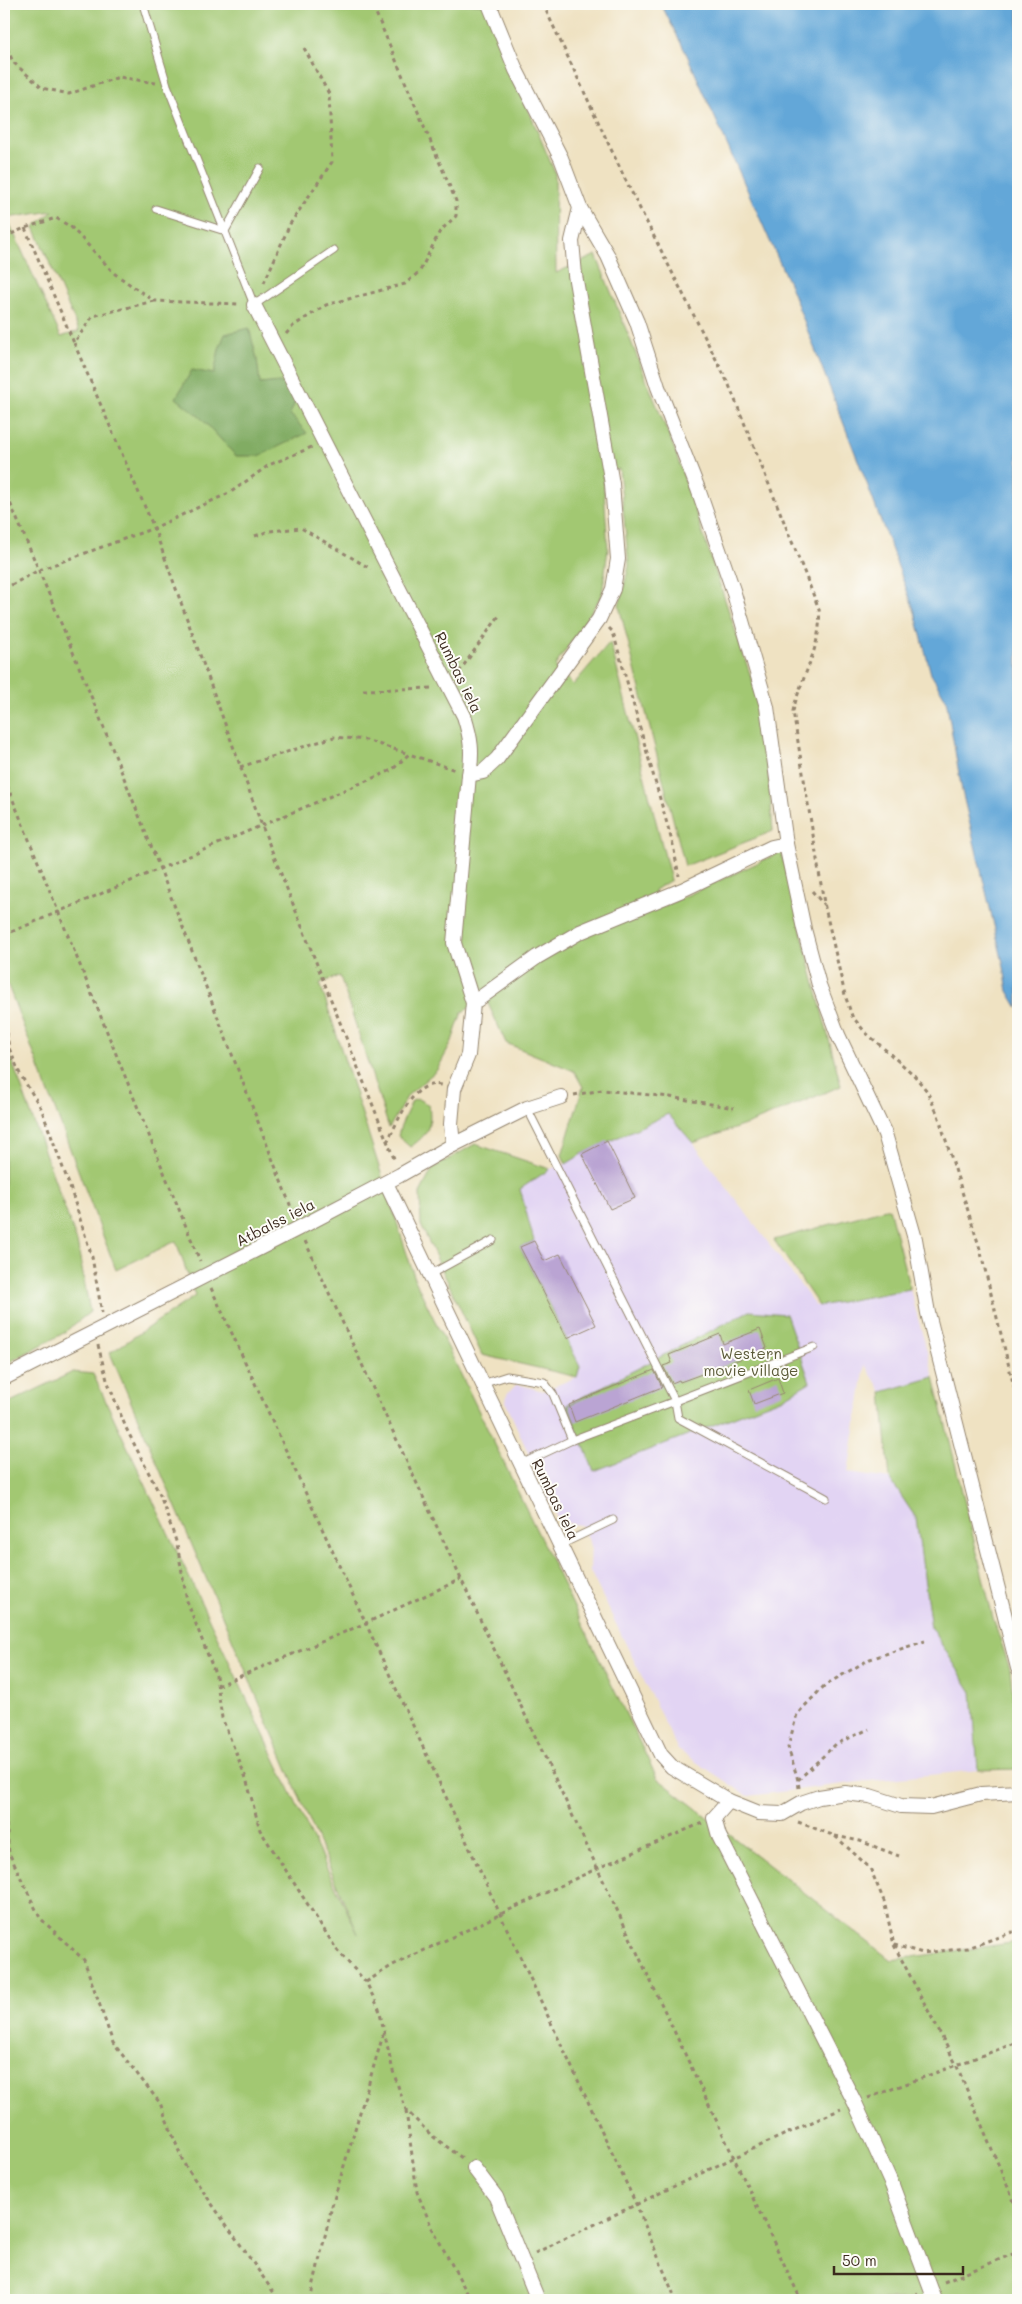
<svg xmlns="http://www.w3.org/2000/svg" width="1022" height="2304" font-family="Mali,sans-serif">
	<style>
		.built { fill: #e2d4f3 }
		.green { fill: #a2c872; stroke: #6e7948; fill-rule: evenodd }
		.forest { fill: #81ac64; stroke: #5e6b41 }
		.water { fill: #64a7d8; stroke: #50687b }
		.building { fill: #baa4d3 }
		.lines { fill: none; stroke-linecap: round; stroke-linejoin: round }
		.lane-casing { stroke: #958670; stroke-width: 9 }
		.street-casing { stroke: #958670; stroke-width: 16 }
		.path { stroke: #958670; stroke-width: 3; stroke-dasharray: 4 4; stroke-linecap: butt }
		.lane { stroke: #fff; stroke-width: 7 }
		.street { stroke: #fff; stroke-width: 14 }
		.labels { text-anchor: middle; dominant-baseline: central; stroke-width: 4; stroke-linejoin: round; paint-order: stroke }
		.street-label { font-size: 15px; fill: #3b2a1e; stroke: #fdfcf7 }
		.park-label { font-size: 15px; fill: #5a5937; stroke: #fdfcf7 }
	</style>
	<rect width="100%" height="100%" fill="#fdfcf7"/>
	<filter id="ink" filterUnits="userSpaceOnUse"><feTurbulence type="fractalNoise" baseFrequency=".02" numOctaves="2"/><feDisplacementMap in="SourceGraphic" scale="10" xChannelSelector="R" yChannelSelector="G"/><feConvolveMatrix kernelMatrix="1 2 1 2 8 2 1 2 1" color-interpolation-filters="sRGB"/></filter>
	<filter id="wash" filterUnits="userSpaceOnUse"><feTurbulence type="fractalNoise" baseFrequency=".0096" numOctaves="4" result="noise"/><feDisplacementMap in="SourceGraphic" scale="20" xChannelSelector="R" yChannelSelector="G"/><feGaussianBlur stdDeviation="1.12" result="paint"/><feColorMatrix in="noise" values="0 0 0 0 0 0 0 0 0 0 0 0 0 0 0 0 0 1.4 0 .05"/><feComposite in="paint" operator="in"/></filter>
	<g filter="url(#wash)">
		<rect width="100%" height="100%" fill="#efe2c2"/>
		<polygon class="built" points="668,1113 693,1143 816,1306 910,1289 934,1377 882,1392 865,1365 848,1473 890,1479 916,1518 931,1628 972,1692 978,1770 859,1782 748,1796 678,1750 590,1571 591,1545 581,1525 559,1522 506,1403 507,1394 517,1384 543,1391 577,1377 580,1366 520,1247 534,1240 519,1189 550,1169 566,1164 582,1154"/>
		<g class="green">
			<path d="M4 4H484L555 173 556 273 596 255 674 448 753 683 766 741 773 831 685 866 619 606 629 566 619 469 603 475 608 549 602 595 555 666 573 685 610 642 671 880 654 890 662 907 781 852 841 1086 751 1123 693 1143 668 1114 582 1154 566 1164 562 1155 583 1087 574 1071 506 1043 486 999 462 1012 451 1044 437 1070 408 1095 389 1128 340 976 320 983 416 1282 657 1778 891 1960 1018 1942V2300H4V1405L73 1372 93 1374 358 1934 110 1353 195 1296 176 1241 116 1270 4 975ZM53 211 34 227 79 331 61 337 7 218Z"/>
			<polygon points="4,1039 77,1242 90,1312 62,1334 4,1365"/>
			<path d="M418 1099 429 1105C432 1126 428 1135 410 1147L398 1136 401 1125 412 1101Z"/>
			<polygon points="475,1144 550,1169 520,1189 534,1241 520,1247 580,1366 577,1377 482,1355 421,1225 420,1193 433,1168"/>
			<polygon points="889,1208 910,1289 819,1306 774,1240"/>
			<polygon points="749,1311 786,1314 810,1382 783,1398 594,1471 567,1405"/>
			<polygon points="934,1377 993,1618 1010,1669 1018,1743 1018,1769 978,1770 972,1692 931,1628 916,1518 890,1479 882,1392"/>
		</g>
		<polygon class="forest" points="249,328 257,359 260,384 279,382 300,391 290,414 307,433 259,456 236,456 201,418 176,398 192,370 214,374 219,349 225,334"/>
		<polygon class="water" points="661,4 1018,4 1018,1008 1008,991 1004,967 962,791 946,699 931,674 915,612 866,481 791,288 687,55"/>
		<g id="blocks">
			<g class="building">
				<polygon points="607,1141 635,1198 610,1209 582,1154"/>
				<polygon points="534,1241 544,1261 560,1254 596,1325 567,1338 520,1247"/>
				<polygon points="760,1329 767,1348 721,1367 680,1382 679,1380 672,1383 663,1366 672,1363 669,1355 720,1334 723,1344"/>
				<polygon points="654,1370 662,1387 575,1422 569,1405"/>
				<polygon points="778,1378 783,1393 754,1404 749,1390"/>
			</g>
		</g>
	</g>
	<g filter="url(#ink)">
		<use href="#blocks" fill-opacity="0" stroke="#958670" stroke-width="1"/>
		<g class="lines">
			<g class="lane-casing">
				<g id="lane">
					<polyline points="143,4 167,85 254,305 334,250"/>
					<polyline points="156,209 225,231 260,168"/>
					<polyline points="429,1275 493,1240"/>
					<polyline points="814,1347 675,1401 678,1418 826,1498"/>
					<polyline points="482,1384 507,1376 544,1382 553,1394 572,1440"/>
					<polyline points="521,1464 572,1440 675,1401 527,1108"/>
					<polyline points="560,1545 613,1520"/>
				</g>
			</g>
			<g class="street-casing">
				<g id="street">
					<polyline points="580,208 608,256 637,322 658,387 698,489 733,590 767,707 786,844 804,929 819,985 838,1035 885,1134 915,1239 928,1313 1018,1668"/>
					<path d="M254 305 464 716C471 738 473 752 469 775L454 943 473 1003 468 1055 454 1089 451 1124 453 1145"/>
					<polyline points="469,775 483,772 497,759 599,619 613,589 618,559 612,484 575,275 572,241 580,208 561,158 516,70 489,4"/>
					<polyline points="473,1003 537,957 580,932 682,890 772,847 786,844"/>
					<polyline points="386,1183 661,1755 672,1767 729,1801"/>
					<polyline points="4,1378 299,1228 400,1175 453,1145 527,1108 561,1097"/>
					<polyline points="474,2168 496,2197 538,2300"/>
					<polyline points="935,2300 892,2185 855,2103 719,1836 714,1818 729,1801 759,1813 782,1814 801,1803 819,1797 845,1793 870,1796 901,1806 931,1807 981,1794 1018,1792"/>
				</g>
			</g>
			<g class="path">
				<path d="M543 4 625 179 729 385 819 609C823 645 801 677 793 711L824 903 845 995 852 1016 865 1032 913 1074 927 1091 938 1115 980 1249 1018 1403"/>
				<polyline points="4,41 13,62 42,88 69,94 119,77 156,83"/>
				<polyline points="25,228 74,343"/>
				<polyline points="4,237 25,228 56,218 71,227 115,274 154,301 240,304"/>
				<polyline points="264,283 290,224 332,162 329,94 304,48"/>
				<polyline points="154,301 93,316 74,343 154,528 262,826 395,1161"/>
				<polyline points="286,334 293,326 326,305 405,284 420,271 440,231 456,216 456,201 372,4"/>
				<path d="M4 489C108 728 200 972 294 1215"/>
				<polyline points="255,536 269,531 301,528 371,569"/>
				<polyline points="4,589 39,570 154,528 231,492 269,465 312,447"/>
				<polyline points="609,628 613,632 673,845 679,876"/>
				<polyline points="459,672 499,616"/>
				<polyline points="363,690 433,688"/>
				<polyline points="240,767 334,737 366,740 409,754"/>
				<polyline points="4,778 200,1261"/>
				<polyline points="812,891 824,905"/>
				<polyline points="4,935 392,770 409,754 455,770"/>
				<polyline points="4,1017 9,1048 20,1074 41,1108 70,1187 92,1257 102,1313"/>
				<polyline points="574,1095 602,1090 670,1097 734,1108"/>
				<path d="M387 1142C398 1122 413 1079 441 1085"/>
				<polyline points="305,1241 461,1579 801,2300"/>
				<polyline points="211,1288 500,1914 636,2204 676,2300"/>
				<polyline points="98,1345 107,1380 126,1428 160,1495 177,1544 187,1601 216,1676 222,1718 246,1778 260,1830 337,1950 366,1982 379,2009 393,2071 406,2110 431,2135 462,2158"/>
				<polyline points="217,1686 366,1623 461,1579"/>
				<polyline points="798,1780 788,1747 797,1714 825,1685 870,1659 925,1641"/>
				<polyline points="799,1788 798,1780 836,1744 869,1729"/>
				<polyline points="4,1800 9,1853 40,1918 84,1960 113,2043 160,2103 184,2164 279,2300"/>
				<polyline points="798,1822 835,1836 870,1868 884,1901 894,1945 956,2064 1018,2211"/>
				<polyline points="835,1836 860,1841 899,1856"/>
				<polyline points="894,1945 923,1953 968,1948 1018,1930"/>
				<polyline points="366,1982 393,1965 598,1868 702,1823"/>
				<polyline points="868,2098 1018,2042"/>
				<polyline points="406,2111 417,2192 432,2228 471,2300"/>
				<polyline points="535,2253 733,2158 841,2109"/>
				<polyline points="944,2282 1018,2252"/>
				<polyline points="310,2300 332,2206 384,2032"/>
				<polyline points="902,2300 918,2293"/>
			</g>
			<use href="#lane" class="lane"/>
			<use href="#street" class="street"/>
		</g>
	</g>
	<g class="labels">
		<g class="street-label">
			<text transform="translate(459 672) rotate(64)">Rumbas iela</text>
			<text transform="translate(275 1222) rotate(-27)">Atbalss iela</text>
			<text transform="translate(556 1499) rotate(64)">Rumbas iela</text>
		</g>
		<g class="park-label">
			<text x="751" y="1353">Western<tspan x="751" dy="17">movie village</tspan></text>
		</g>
	</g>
	<rect width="1022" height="2304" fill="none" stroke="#fdfcf7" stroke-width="20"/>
	<path d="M834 2266v8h129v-8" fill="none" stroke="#3b2a1e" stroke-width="2.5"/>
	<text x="842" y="2266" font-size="15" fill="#3b2a1e" stroke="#fdfcf7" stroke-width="4" paint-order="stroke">50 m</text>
</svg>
